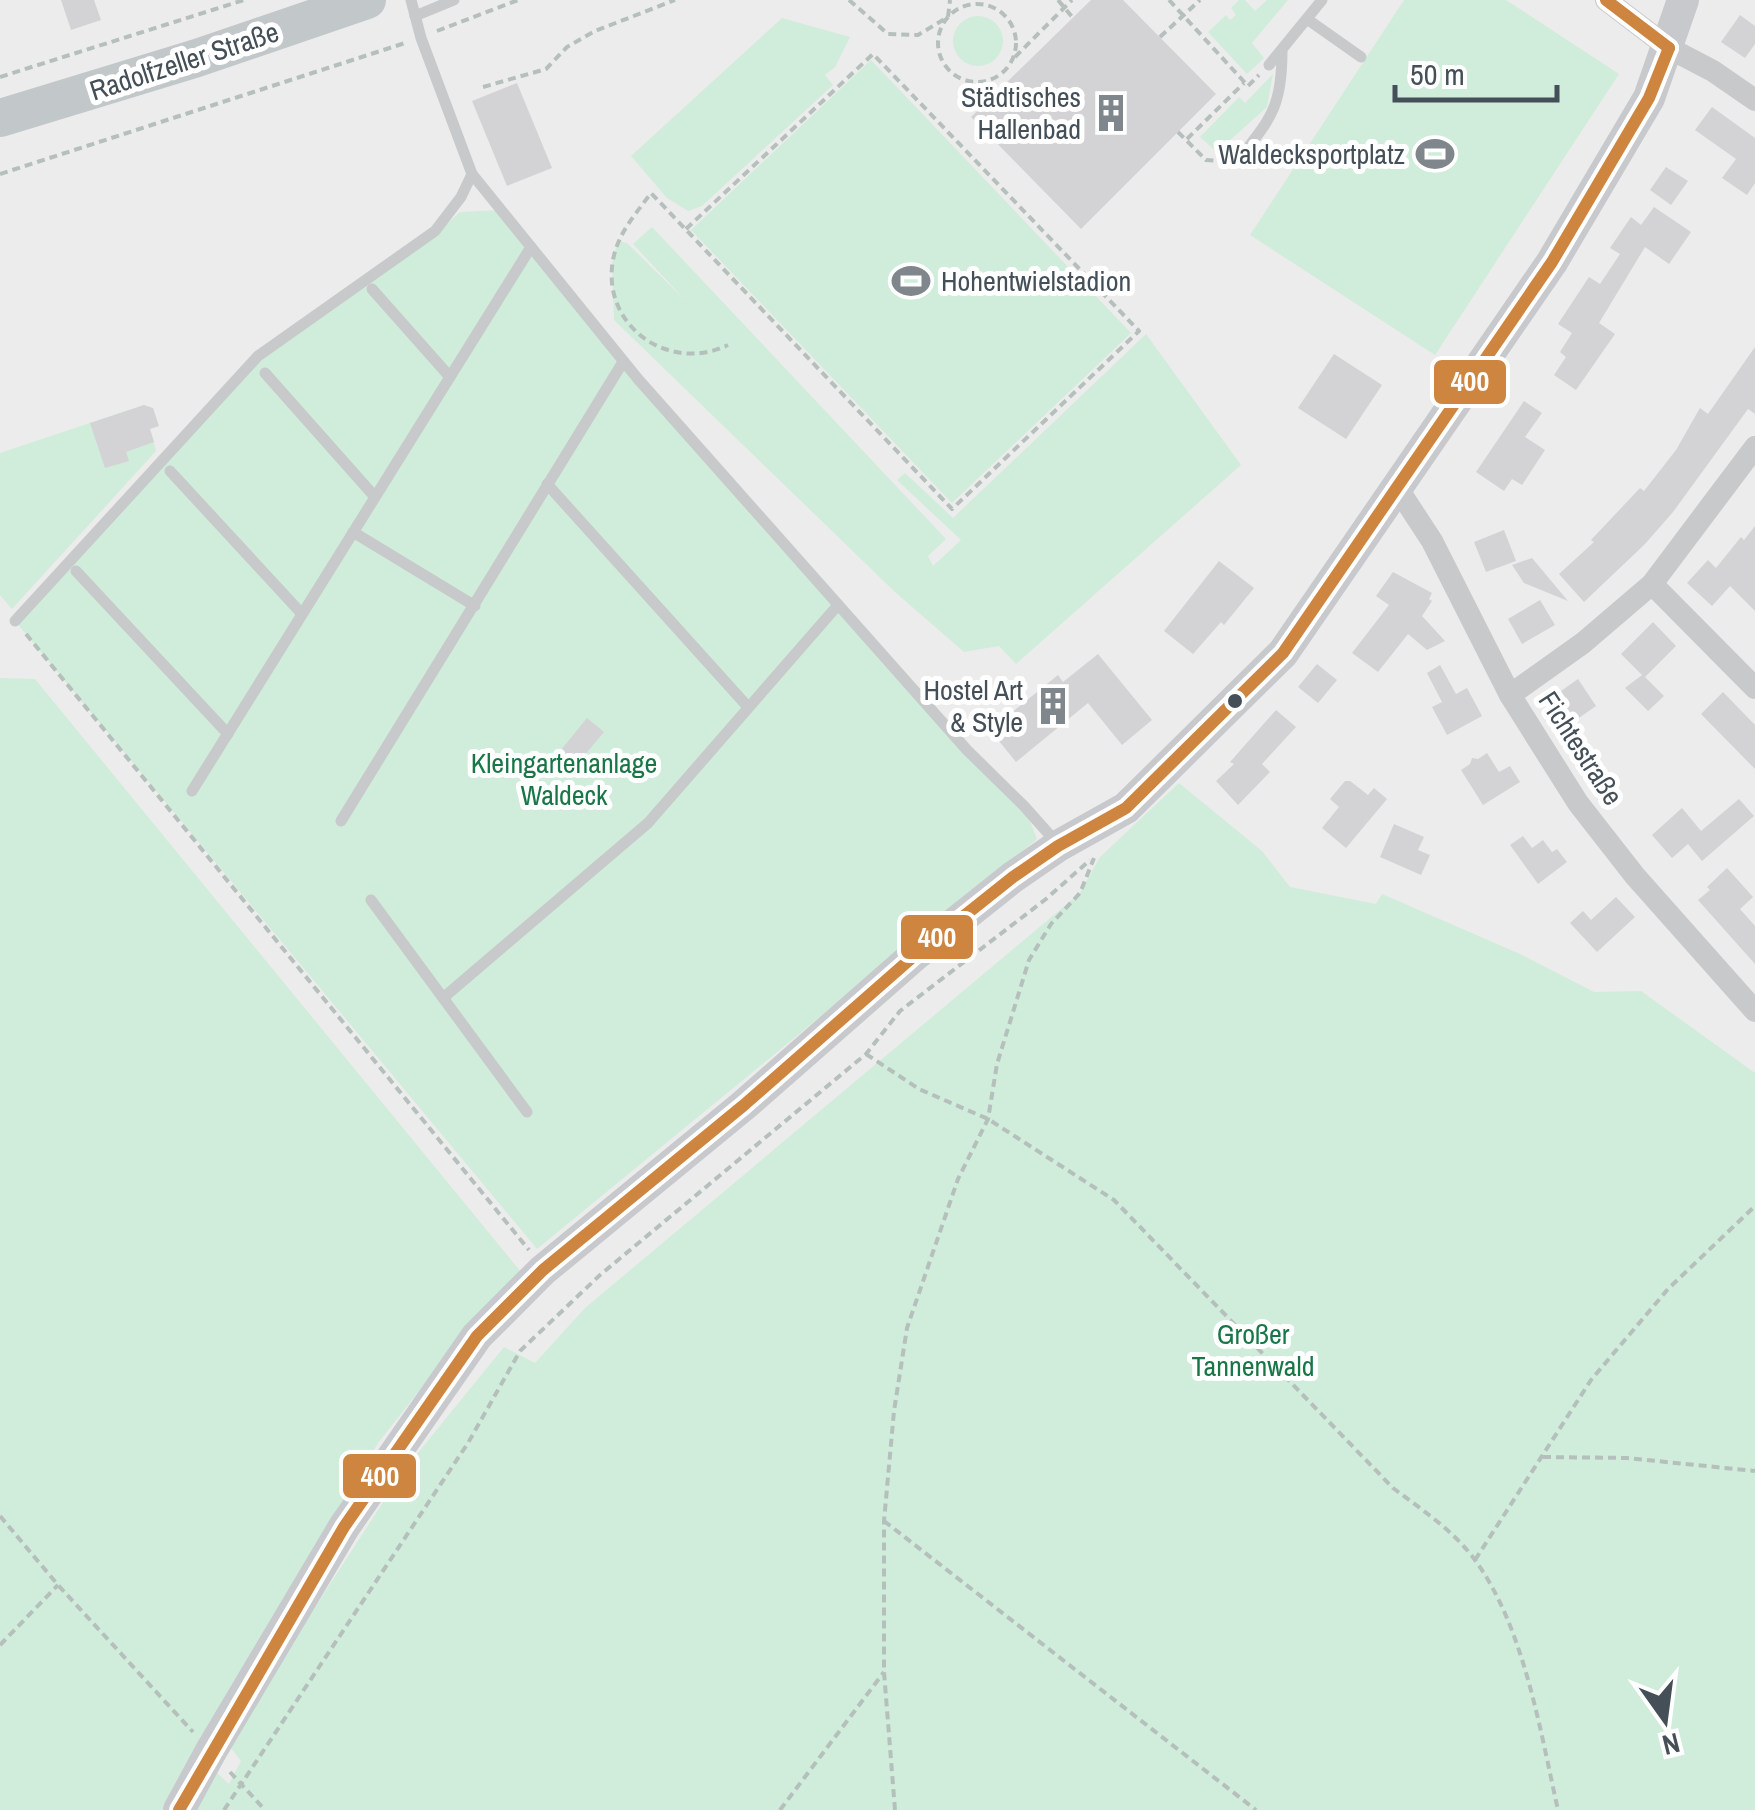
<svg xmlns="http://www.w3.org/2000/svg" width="1755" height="1810" font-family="'Archivo Narrow',sans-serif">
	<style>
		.green { fill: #d0ecdb }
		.building { fill: #d3d3d5 }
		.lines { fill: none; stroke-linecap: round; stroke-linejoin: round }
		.path { stroke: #b5c0bc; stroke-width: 4; stroke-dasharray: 8 5; stroke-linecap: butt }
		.lane { stroke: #c7c9cb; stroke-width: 11 }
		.street { stroke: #c7c9cb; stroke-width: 22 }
		.secondary { stroke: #c7c9cd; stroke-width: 32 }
		.primary { stroke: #c2c7ca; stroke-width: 38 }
		.bus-1-casing { stroke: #fff; stroke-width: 20 }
		.bus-1 { stroke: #cd853f; stroke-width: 12 }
		.bus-dot { fill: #444f58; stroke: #fff; stroke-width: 4 }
		.labels { text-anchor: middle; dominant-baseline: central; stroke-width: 10; stroke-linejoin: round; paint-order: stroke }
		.street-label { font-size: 28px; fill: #444f58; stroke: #fff }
		.poi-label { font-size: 28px; fill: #444f58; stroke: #fff; text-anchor: end }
		.park-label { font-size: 28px; fill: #197647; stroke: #fff }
		.line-badge { stroke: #fff; stroke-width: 4 }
		.badge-label { font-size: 28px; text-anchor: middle; font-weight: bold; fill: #fff }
	</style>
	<rect width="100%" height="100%" fill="#edecec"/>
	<g class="green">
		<polygon points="1239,0 1245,0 1255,11 1267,0 1288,0 1252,43 1264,58 1247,74 1208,32 1226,15 1230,20 1236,15 1231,8"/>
		<polygon points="1404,0 1506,0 1619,74 1435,355 1250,235"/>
		<circle cx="978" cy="41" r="25"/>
		<polygon points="782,18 850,37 835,67 825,75 833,85 702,206 688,211 667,198 631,156"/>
		<polygon points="871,60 1131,333 952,503 691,230"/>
		<polygon points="1273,74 1267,107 1217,152 1200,137 1239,97 1245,103"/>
		<polygon points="501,210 638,379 1024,806 1037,839 537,1249 15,621 258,356 440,230 460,212"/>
		<polygon points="652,227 946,539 928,556 933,566 961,540 897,480 905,473 953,518 1146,334 1241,465 1016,664 999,646 964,652 895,592 614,320 612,263 618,240 628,244 686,301 633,244"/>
		<polygon points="144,405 156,451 12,609 0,595 0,453"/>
		<polygon points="0,678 35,679 521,1272 482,1311 378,1443 207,1732 165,1810 0,1810"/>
		<polygon points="1179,783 1262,851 1290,887 1376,904 1382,894 1520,954 1594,992 1641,991 1755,1073 1755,1810 193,1810 214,1770 229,1784 241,1761 227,1743 404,1470 504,1347 535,1363 585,1308 1080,893 1100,857"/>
	</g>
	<g class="building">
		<polygon points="61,0 94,0 101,20 71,30"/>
		<polygon points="1091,0 1123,0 1216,94 1081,229 971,117"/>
		<polygon points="1740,15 1755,26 1755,44 1745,58 1721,42"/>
		<polygon points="517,83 552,168 507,186 472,101"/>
		<polygon points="1712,107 1755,138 1755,183 1747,195 1722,178 1736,159 1695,130"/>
		<polygon points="1666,167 1688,181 1671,205 1650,190"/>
		<polygon points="1654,207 1691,232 1669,264 1645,247 1599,323 1615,334 1576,390 1554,375 1566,357 1560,352 1572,333 1558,324 1589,277 1600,284 1620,254 1610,248 1631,217 1641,225"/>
		<polygon points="1755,347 1755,414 1748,409 1673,512 1645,544 1584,602 1559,574 1594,542 1591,540 1640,488 1644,491 1676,450 1700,408 1708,414"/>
		<polygon points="1334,354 1382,385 1346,439 1298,408"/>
		<polygon points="1524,401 1542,413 1525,437 1545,450 1522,485 1512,479 1504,491 1476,472"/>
		<polygon points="144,405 153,408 159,426 150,429 154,442 126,452 129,461 105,468 90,423"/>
		<polygon points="1755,526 1755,611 1730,586 1712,606 1687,583 1708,560 1716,568 1741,537 1744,540"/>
		<polygon points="1504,530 1516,561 1486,572 1474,542"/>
		<polygon points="1532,558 1568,601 1524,583 1512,565"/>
		<polygon points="1219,561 1254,588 1224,625 1221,622 1193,654 1164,631"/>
		<polygon points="1393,572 1432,593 1429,599 1432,601 1422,616 1445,641 1427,650 1408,634 1378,672 1352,653 1389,605 1376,596"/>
		<polygon points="1540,600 1555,625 1522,644 1508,619"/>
		<polygon points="1653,622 1676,646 1645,677 1664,696 1648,711 1625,688 1642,675 1621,654"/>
		<polygon points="1098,654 1152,720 1122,745 1088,703 1016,762 990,730 1058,675 1063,682"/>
		<polygon points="1317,664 1337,680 1318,703 1298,687"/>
		<polygon points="1440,665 1456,694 1467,688 1482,716 1447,735 1432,707 1442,702 1427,673"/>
		<polygon points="1578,679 1596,706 1566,727 1547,701"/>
		<polygon points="1723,692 1755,725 1755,769 1701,714"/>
		<polygon points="1276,710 1296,727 1262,764 1270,772 1238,805 1216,781 1234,764 1230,762"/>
		<polygon points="587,718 604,732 577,764 561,750"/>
		<polygon points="1487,753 1499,772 1510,766 1520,782 1483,805 1461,770 1470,764 1472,758 1478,759"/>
		<polygon points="1345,781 1350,781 1368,795 1374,788 1387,799 1346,848 1322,828 1339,807 1330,799"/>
		<polygon points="1739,799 1754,816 1702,861 1688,844 1672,858 1652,835 1682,808 1701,831"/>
		<polygon points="1394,824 1424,837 1418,850 1430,855 1421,875 1380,857"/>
		<polygon points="1523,836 1532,848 1543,840 1552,852 1557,849 1567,862 1538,884 1510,845"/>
		<polygon points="1727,868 1753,897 1740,909 1755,926 1755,964 1698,900 1710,890 1707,887"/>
		<polygon points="1616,897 1635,917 1597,952 1570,923 1583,911 1591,920"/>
	</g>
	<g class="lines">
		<g class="path">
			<polyline points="849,0 888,34 918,35 948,17 950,0"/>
			<polyline points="1058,0 1073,18"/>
			<polyline points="1169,0 1248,86 1259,75"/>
			<circle cx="977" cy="43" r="39"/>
			<polyline points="437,31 518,0"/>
			<polyline points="1160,37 1200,0"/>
			<polyline points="1015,57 1072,0"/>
			<polyline points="0,77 244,0"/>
			<polyline points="483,87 546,69 567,47 595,31 675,0"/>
			<polyline points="1178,132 1206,160 1221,161"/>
			<polyline points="1187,139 1244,83"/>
			<polyline points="0,174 405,43"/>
			<path d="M686 229 873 54 1139 331 952 509 651 193C635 215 618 233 613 260 601 325 668 374 728 345"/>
			<polyline points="26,634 529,1250"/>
			<path d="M866 1054 919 1089 988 1119 1114 1200 1393 1488C1422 1510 1453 1530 1475 1560 1524 1627 1540 1730 1558 1810"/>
			<polyline points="1543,1457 1627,1458 1755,1471"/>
			<polyline points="0,1516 58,1585 193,1732"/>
			<polyline points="884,1521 1256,1810"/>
			<polyline points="1475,1560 1591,1380 1668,1289 1755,1206"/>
			<polyline points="0,1645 58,1585"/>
			<polyline points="230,1772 265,1810"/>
			<polyline points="224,1810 468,1443 520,1351 600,1275 866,1054 900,1011 1046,899 1090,860"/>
			<polyline points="780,1810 884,1672"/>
			<polyline points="895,1810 884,1672 884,1521 894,1411 907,1328 958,1179 988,1119 997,1064 1029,960 1051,924 1080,893 1094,858"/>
		</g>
		<g class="lane">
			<polyline points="411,0 421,38 472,174 638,379 967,750 1024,806 1056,842"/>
			<polyline points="415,16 454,0"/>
			<polyline points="1307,19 1361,57"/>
			<polyline points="1269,65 1322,0"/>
			<path d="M1236 163C1270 119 1282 109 1282 51"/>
			<polyline points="372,289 450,377"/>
			<polyline points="265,373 375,497"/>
			<polyline points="170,471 302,614"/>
			<polyline points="547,484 748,707"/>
			<polyline points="353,532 475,606"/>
			<polyline points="76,571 228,734"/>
			<polyline points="15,621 258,356 435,231 461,197 472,174"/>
			<polyline points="192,791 531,247"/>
			<polyline points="341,821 623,362"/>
			<polyline points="371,900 527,1112"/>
			<polyline points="443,998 648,823 838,605"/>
		</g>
		<g class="street">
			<polyline points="1606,0 1669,48 1713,71 1755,100"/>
			<polyline points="1398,489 1432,541 1510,695 1578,803 1635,876 1755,1011"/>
			<polyline points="1652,584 1755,688"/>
			<polyline points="1510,695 1583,643 1652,584 1755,447"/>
		</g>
		<polyline class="secondary" points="179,1810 211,1751 344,1527 477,1336 543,1270 744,1105 915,955 1013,877 1058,846 1126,808 1283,653 1552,262 1649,98 1683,0"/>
		<polyline class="primary" points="0,118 197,58 367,0"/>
		<g class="bus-1-casing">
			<g id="bus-1">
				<polyline points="1606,0 1669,48"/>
				<polyline points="179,1810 344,1527 477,1336 543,1270 744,1105 915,955 1013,877 1058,846 1126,808 1283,653 1552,262 1649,98 1669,48"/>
			</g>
		</g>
		<use href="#bus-1" class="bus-1"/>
	</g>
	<defs>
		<g id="building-bare" transform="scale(3)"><path d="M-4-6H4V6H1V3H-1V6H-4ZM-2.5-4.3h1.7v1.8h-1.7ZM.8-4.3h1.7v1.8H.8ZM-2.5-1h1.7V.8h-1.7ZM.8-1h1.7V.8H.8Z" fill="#7f868c" stroke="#fff" stroke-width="2.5" paint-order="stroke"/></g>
		<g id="stadium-bare" transform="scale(3)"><path d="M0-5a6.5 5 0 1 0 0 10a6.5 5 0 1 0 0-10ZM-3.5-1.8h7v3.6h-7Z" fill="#7f868c" stroke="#fff" stroke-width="2.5" paint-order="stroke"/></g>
	</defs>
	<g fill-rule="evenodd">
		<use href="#building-bare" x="1111" y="113"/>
		<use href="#stadium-bare" x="1435" y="154"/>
		<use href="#stadium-bare" x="911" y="281"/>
		<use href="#building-bare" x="1053" y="706"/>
	</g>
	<circle class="bus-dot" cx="1235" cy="701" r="9"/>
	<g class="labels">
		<g class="street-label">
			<text transform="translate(184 61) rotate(-18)">Radolfzeller Straße</text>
			<text transform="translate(1581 748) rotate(57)">Fichtestraße</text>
		</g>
		<g class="poi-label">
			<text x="1081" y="97">Städtisches<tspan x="1081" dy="32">Hallenbad</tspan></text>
			<text x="1405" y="154">Waldecksportplatz</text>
			<text x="941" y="281" text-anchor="start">Hohentwielstadion</text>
			<text x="1023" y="690">Hostel Art<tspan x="1023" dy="32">&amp; Style</tspan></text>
		</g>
		<g class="park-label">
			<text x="564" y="763">Kleingartenanlage<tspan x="564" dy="32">Waldeck</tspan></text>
			<text x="1253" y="1334">Großer<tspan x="1253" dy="32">Tannenwald</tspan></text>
		</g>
	</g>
	<g class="line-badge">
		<rect x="1432" y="358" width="76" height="48" rx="10" fill="#cd853f"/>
		<rect x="899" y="913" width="76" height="48" rx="10" fill="#cd853f"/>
		<rect x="341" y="1452" width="77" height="48" rx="10" fill="#cd853f"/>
	</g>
	<g class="badge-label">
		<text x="1470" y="391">400</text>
		<text x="937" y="947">400</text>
		<text x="380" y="1486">400</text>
	</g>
	<g transform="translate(1665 1720) rotate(166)" stroke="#ffffff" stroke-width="8" paint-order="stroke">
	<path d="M0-8L18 38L0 25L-18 38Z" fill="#444f58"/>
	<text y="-15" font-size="28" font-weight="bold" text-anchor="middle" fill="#444f58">N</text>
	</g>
	<path d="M1395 85v15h162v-15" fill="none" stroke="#444f58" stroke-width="5"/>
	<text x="1410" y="85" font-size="30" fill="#444f58" stroke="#ffffff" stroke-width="8" paint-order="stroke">50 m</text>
</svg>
